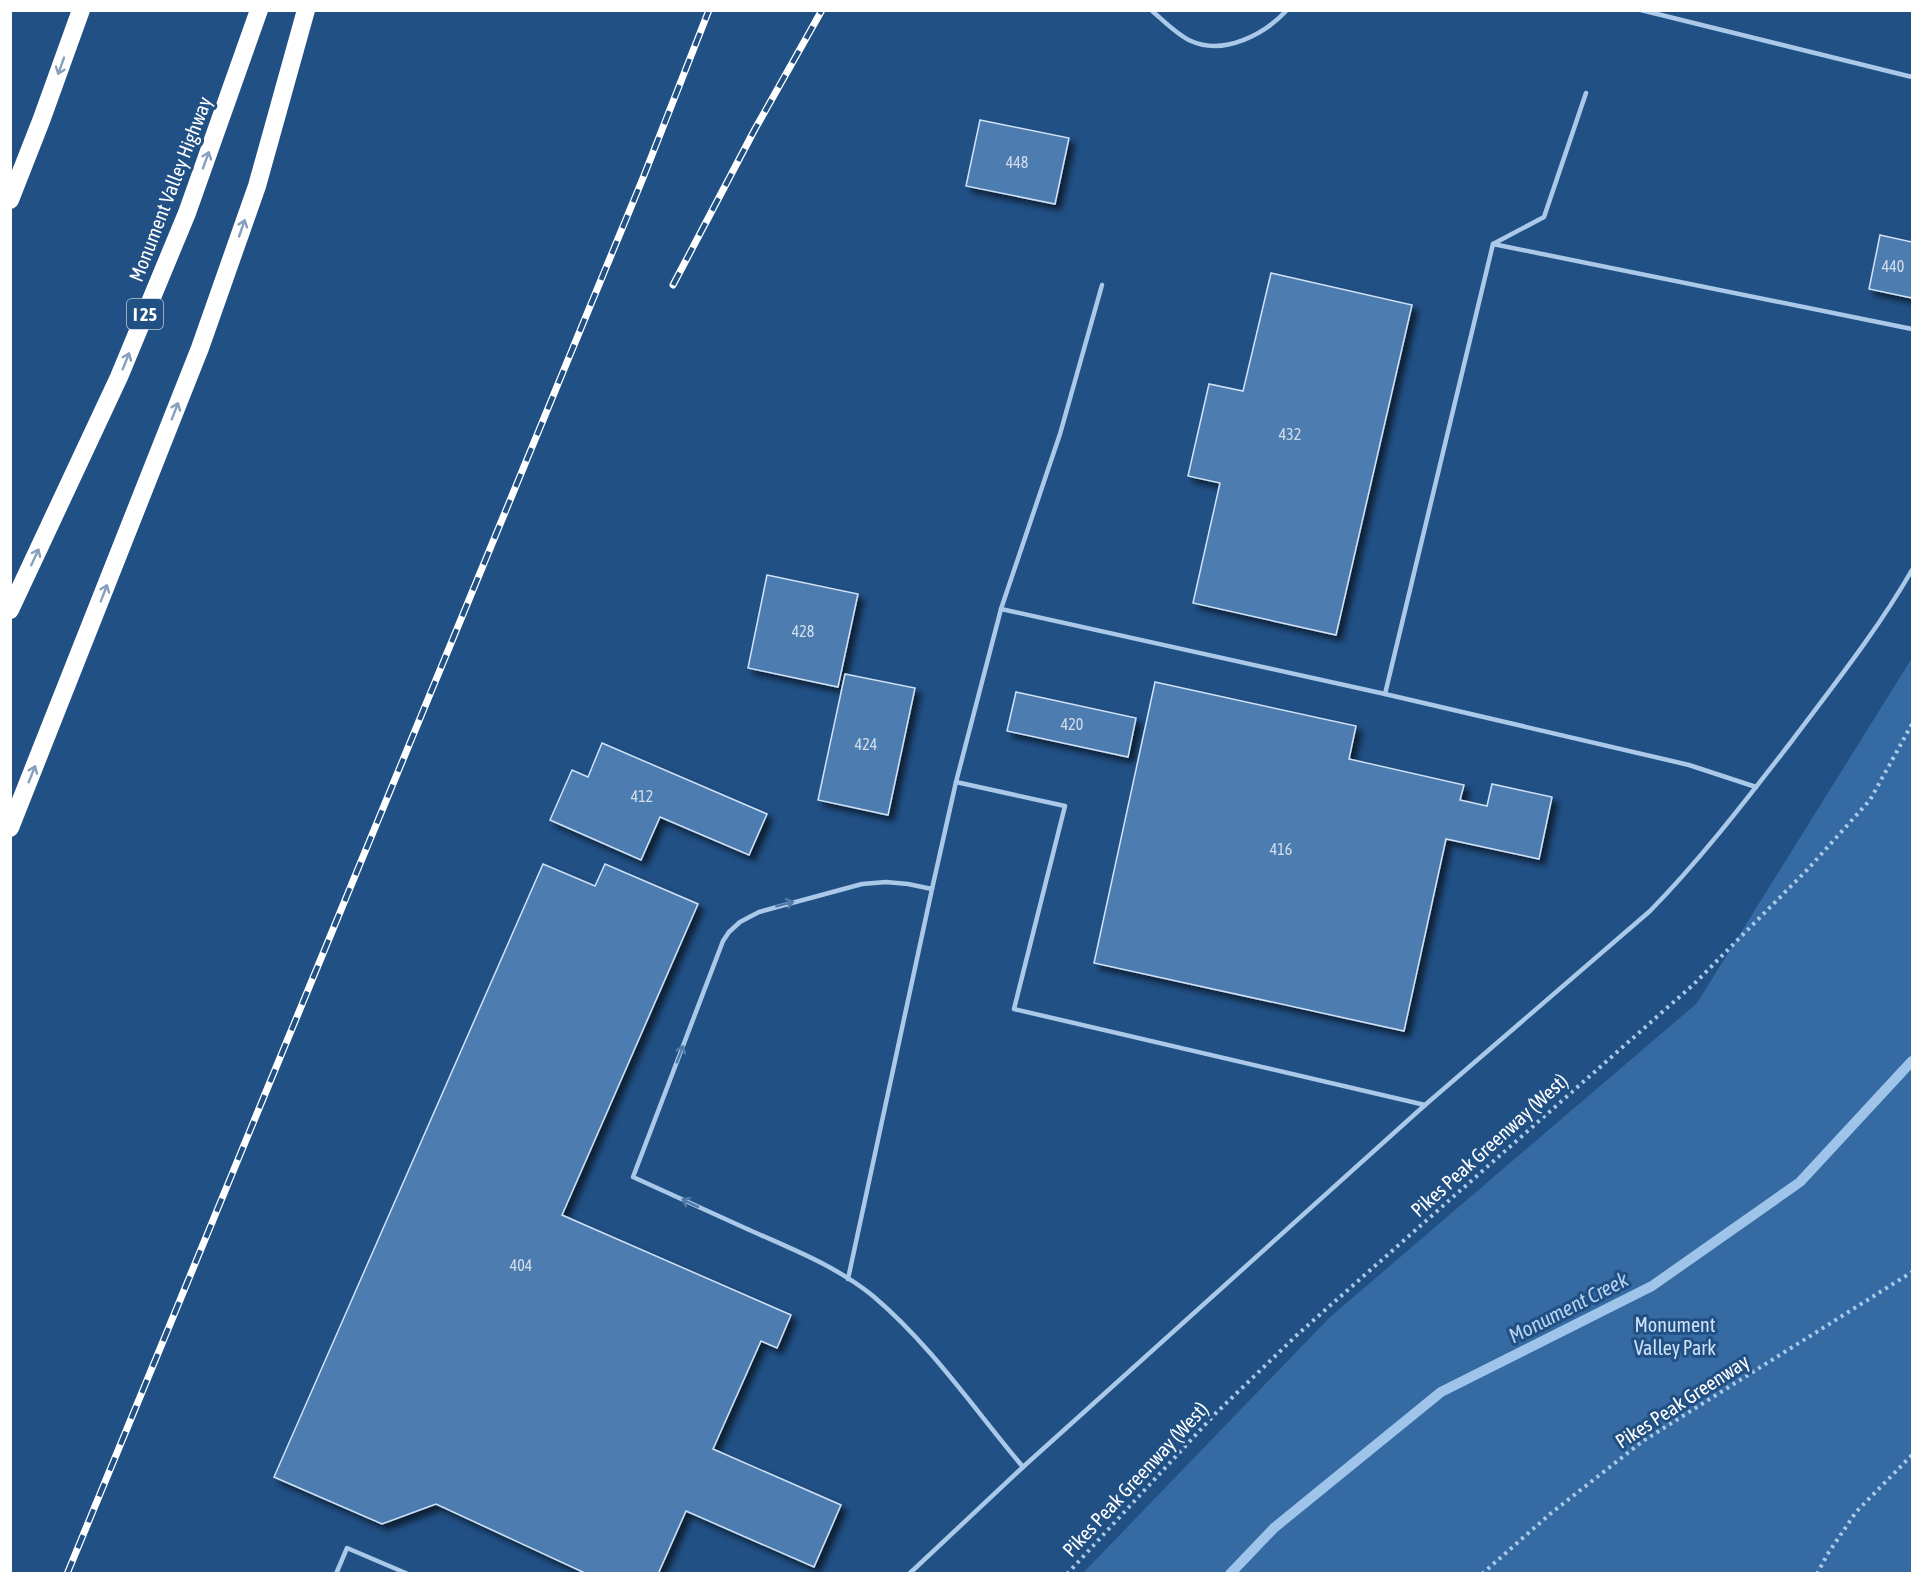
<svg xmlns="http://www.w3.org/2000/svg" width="1923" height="1584" font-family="'Asap Condensed',sans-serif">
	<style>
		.green { fill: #356aa2 }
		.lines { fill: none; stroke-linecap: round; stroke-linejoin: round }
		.stream { stroke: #9ec4ea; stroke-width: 10 }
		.building { fill: #4e7cb0; stroke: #cfe2f7; stroke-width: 1.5; filter: url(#shadow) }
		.path { stroke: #aac9e9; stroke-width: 4; stroke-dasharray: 3 4.5; stroke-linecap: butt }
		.lane { stroke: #aac9e9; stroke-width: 4.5 }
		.highway { stroke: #fff; stroke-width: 18 }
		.rail-casing { stroke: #fff; stroke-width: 7 }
		.rail { stroke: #215085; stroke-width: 4.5; stroke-dasharray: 14; stroke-linecap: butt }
		.oneway { stroke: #859fbc }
		.oneway2 { stroke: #517aa8 }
		.labels { text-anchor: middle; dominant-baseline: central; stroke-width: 6; stroke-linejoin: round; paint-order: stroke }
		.number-label { font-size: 16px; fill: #d3deeb }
		.shield { fill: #215085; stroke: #bccada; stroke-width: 1.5 }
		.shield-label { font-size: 18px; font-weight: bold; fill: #fff }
		.street-label { font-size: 20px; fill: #fff; stroke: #215085 }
		.park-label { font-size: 20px; fill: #cfe2f7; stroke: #215085 }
		.water-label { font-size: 21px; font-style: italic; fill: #b6d3f1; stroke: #215085 }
	</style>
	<defs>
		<filter id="shadow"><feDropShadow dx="5.5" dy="5.5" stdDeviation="3" flood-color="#0009"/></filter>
	</defs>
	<rect width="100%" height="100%" fill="#215085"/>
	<polygon class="green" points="1912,658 1912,1573 1083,1573 1329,1318 1697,1003"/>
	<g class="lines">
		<polyline class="stream" points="1230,1574 1274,1528 1441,1392 1652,1286 1800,1182 1912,1061"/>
	</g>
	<g class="building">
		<polygon points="980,120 1069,138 1055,204 966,186"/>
		<polygon points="1880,235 1912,242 1912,298 1869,289"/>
		<polygon points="1271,273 1412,305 1336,635 1193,603 1220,483 1188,476 1209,384 1243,391"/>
		<polygon points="767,575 858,594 838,687 748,668"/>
		<polygon points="845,674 915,688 888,815 818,800"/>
		<polygon points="1155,682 1356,726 1349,759 1464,785 1460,800 1487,806 1492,784 1552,797 1539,859 1446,839 1404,1031 1094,963"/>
		<polygon points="1016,692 1136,718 1128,757 1007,731"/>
		<polygon points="602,743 767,814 749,855 660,817 641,860 550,820 572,770 588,777"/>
		<polygon points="543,864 595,886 605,864 698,904 562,1215 791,1315 777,1348 761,1341 713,1449 841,1505 814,1567 686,1511 658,1574 587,1574 436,1504 382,1524 274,1477"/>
	</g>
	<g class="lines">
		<g class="path">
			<polyline points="1067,1574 1216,1413 1298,1334 1694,984 1807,870 1870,800 1912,724"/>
			<polyline points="1482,1574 1550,1514 1643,1441 1912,1272"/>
			<polyline points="1817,1574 1827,1555 1856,1512 1912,1455"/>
		</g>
		<g class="lane">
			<path d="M1151 10C1163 20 1177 35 1191 41 1224 56 1265 34 1287 10"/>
			<polyline points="1641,10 1912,77"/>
			<polyline points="1493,244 1912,329"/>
			<polyline points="1001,609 1385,694 1689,765 1756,787"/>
			<polyline points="1385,694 1493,244 1544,217 1586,93"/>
			<polyline points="956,782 1065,806 1014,1009 1425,1105 1023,1467"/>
			<path d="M1425 1105 1650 911C1701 859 1746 800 1791 742 1833 686 1877 631 1912 570"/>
			<polyline points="848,1279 932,889"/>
			<polyline points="336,1574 347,1548 408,1574"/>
			<path d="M909 1574 1023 1467C974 1409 931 1345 873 1296 835 1265 789 1248 745 1228 707 1211 670 1194 633 1177L723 941 729 932 740 922 759 912 862 884 886 882 908 884 932 889 956 782 1001 609 1060 434 1102 285"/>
		</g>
		<g class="highway">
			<polyline points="10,200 41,121 81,10"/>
			<polyline points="10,610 119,377 187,213 259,10"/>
			<polyline points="10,828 200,348 257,186 306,10"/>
		</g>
		<g class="rail-casing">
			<g id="rail">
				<polyline points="673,285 755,129 822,10"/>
				<polyline points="67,1574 643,178 709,10"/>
			</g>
		</g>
		<use href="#rail" class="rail"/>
	</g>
	<defs><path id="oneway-shaft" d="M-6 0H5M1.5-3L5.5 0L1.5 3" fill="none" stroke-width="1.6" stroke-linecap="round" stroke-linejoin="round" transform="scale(1.5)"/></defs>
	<g class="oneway">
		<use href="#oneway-shaft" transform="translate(61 66) rotate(110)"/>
		<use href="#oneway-shaft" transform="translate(206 160) rotate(-70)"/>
		<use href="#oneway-shaft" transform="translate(242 228) rotate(-71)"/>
		<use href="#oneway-shaft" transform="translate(126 361) rotate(-68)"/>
		<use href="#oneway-shaft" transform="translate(175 411) rotate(-69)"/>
		<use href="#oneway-shaft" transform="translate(35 557) rotate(-65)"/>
		<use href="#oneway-shaft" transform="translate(104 593) rotate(-69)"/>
		<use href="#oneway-shaft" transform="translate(32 774) rotate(-68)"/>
	</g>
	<g class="oneway2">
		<use href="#oneway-shaft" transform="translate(785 904) rotate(-15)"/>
		<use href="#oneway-shaft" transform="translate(680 1054) rotate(-69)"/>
		<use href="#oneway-shaft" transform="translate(690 1203) rotate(-155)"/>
	</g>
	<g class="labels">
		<g class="number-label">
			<text x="1017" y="162">448</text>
			<text x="1893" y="266">440</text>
			<text x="1290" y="434">432</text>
			<text x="803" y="631">428</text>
			<text x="1072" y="724">420</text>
			<text x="866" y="744">424</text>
			<text x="642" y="796">412</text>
			<text x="1281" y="849">416</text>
			<text x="521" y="1265">404</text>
		</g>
		<rect class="shield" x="127" y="299" width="36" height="30" rx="4.5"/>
		<g class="shield-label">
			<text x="145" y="314">I 25</text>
		</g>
		<g class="street-label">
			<text transform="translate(170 189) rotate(-69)">Monument Valley Highway</text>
			<text transform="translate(1489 1145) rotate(-42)">Pikes Peak Greenway (West)</text>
			<text transform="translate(1682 1401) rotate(-33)">Pikes Peak Greenway</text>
			<text transform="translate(1135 1479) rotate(-47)">Pikes Peak Greenway (West)</text>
		</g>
		<g class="park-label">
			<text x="1675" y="1324">Monument<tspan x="1675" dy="23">Valley Park</tspan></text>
		</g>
		<g class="water-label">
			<text transform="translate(1568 1307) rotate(-27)">Monument Creek</text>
		</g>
	</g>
	<rect width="1923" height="1584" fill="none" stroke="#ffffff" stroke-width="24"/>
</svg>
